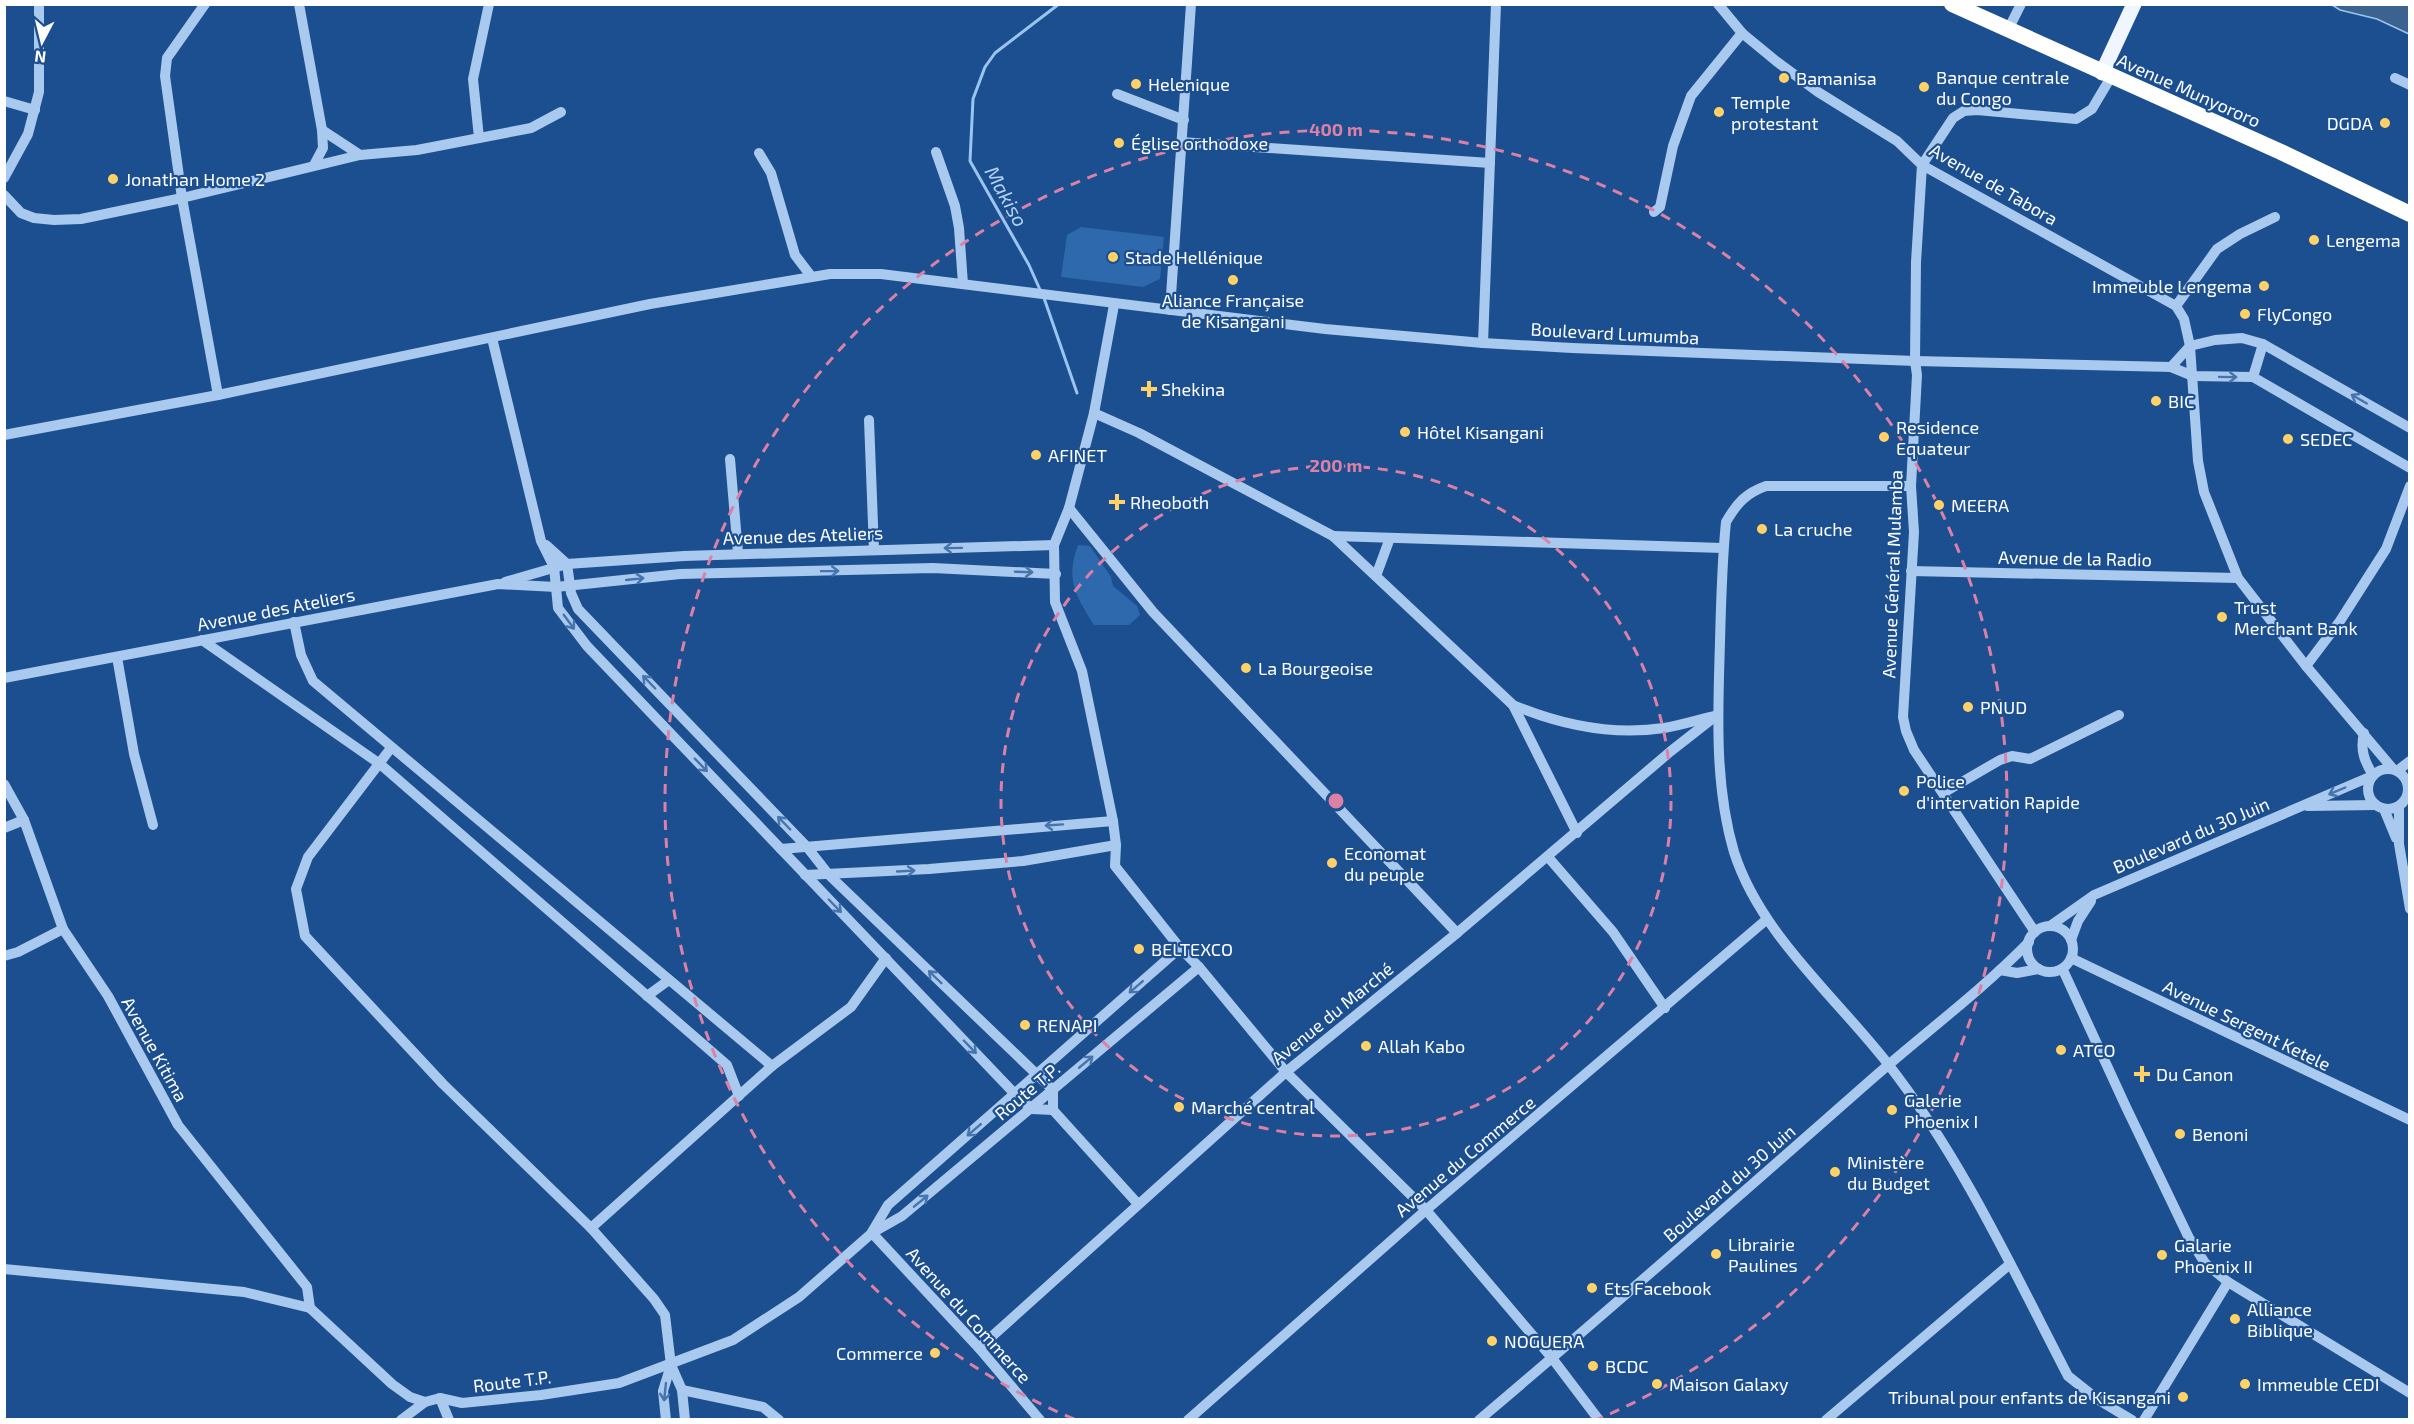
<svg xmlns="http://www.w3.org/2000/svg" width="2414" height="1424" font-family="'Exo 2',sans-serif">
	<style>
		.green { fill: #2e69ad }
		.water { fill: #3c6290; stroke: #9cc4f0; stroke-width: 1.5 }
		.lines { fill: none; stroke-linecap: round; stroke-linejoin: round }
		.stream { stroke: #9cc4f0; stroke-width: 3 }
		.minor { stroke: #a9c9ee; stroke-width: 10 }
		.major { stroke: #f0f6ff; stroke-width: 15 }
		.highway { stroke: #fff; stroke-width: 16 }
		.oneway { stroke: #4674ac }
		.ring { fill: none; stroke: #dd80a5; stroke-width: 3; stroke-dasharray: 10 8 }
		.poi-dot { fill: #ffd166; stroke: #1b4f8f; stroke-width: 2 }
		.labels { text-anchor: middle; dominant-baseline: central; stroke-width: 4.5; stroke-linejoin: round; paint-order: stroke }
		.poi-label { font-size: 18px; fill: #fff; stroke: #1b4f8f; text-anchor: start }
		.street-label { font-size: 18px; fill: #fff; stroke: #1b4f8f }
		.water-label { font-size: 20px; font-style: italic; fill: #b5d3f5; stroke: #1b4f8f }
		.centre { fill: #dd80a5; stroke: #1b4f8f; stroke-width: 3 }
		.ring-label { font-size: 18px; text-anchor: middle; font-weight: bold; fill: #dd80a5; stroke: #1b4f8f; stroke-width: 4.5; stroke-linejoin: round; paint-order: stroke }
	</style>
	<rect width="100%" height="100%" fill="#1b4f8f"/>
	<g class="green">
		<polygon points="1081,227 1164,237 1160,279 1143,287 1061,277 1067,235"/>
		<path d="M1078 545 1090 546 1111 577 1113 586 1137 606 1140 615 1129 625H1094C1076 596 1065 580 1078 545Z"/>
	</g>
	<polygon class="water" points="2332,5 2409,5 2409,34 2377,19 2340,10"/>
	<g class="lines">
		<g class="stream">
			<polyline points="1041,292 1029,265 970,161 973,99 985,67 995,53 1059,4"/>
			<polyline points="1044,298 1077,393"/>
		</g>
		<g class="minor">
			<polyline points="205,4 167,58 165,76 182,198 218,395"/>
			<polyline points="299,4 322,130 323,148 314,165"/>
			<polyline points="1718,4 1742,33 1776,61 1818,92 1897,141 1922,165 2176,306 2184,319 2190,346 2198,461 2204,492 2238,578 2306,666 2393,769"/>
			<polyline points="2008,30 2021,4"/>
			<polyline points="2395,78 2410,85"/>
			<polyline points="1117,94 1184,120"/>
			<polyline points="4,101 35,110"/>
			<polyline points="322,130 360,155"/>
			<polyline points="479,138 473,79 489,4"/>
			<polyline points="1181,142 1490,163"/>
			<polyline points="936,152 955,206 959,228 963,284"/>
			<polyline points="759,153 771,173 795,255 811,276"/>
			<polyline points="4,178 28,134 39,92 39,4"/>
			<polyline points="4,195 21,213 34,218 54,220 81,219 182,198 360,155 417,150 531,128 561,112"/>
			<polyline points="1654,212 1660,207 1673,146 1691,96 1742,33"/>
			<polyline points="1114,305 1094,413 1069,508 1054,545 1055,602 1082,671 1113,821 1116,845 1115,866 1180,948 1199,967 1286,1072 1426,1210 1552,1358 1599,1420"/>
			<polyline points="2176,306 2217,249 2240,234 2275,217"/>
			<polyline points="1170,310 1191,4"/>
			<polyline points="492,338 541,541 554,567 558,608 587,646 1015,1094 1032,1109 1053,1110"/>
			<polyline points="1483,343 1496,4"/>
			<polyline points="2171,367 2190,346 2215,340 2242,338 2263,344 2410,428"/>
			<polyline points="2253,377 2263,344"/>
			<path d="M1094 413 1139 433 1333 536 1513 705C1561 725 1611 736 1664 728 1681 725 1697 720 1714 716"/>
			<polyline points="869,420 874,550"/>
			<polyline points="4,435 218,395 650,304 830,274 881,274 1325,329 1483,343 1572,348 1915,361 2171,367 2193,376 2253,377 2410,468"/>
			<polyline points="730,459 738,553"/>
			<path d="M1911 486H1766C1746 493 1737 503 1726 522 1722 561 1721 601 1720 642 1718 711 1714 784 1734 852 1760 934 1836 997 1888 1064 1962 1159 2013 1270 2068 1376L2097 1399 2132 1420"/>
			<polyline points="1069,508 1153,612 1457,933"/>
			<polyline points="1333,536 1723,548"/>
			<polyline points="546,545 567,564 571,593 578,609 807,847 829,875 1053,1090 1053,1110 1138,1204"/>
			<polyline points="1911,571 2238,578"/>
			<polyline points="1376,576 1390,538"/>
			<polyline points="505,582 567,564 684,556 1054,545"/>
			<polyline points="294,622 301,655 313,681 772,1066"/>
			<polyline points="202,640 380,764 727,1065 739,1096"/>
			<polyline points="117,657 134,754 153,825"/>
			<polyline points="2306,666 2340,621 2386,549 2410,486"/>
			<polyline points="4,678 498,584 556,587 680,574 933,568 1056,574"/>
			<polyline points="1513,705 1577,833"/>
			<path d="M2364 733C2360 749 2364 761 2373 775"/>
			<polyline points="391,748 308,857 296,889 305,936 443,1084 591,1228 654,1299 665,1315 671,1365 682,1390 685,1420"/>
			<circle cx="2388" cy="789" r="20"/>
			<polyline points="2397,771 2410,761"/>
			<polyline points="4,784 24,820 63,929 108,996 178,1125 307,1287 310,1308"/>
			<polyline points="1943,793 2000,760 2012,756 2030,759 2119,715"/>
			<polyline points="2307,806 2376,805"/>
			<polyline points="2399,806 2399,844 2410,909"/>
			<polyline points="2384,809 2396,838"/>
			<polyline points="4,828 24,820"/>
			<polyline points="781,849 1113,821"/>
			<polyline points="1548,857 1613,932 1665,1008"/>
			<polyline points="805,875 929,869 1023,861 1116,845"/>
			<polyline points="2050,926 2094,895 2372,776"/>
			<circle cx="2050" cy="949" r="23"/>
			<polyline points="2035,932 1914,750 1906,731 1903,717 1914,532 1911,486 1917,375 1915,361 1916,262 1922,165 1953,118 1964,111 1977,110 2076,119 2092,109 2111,77"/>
			<polyline points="2071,940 2078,921 2091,901"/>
			<polyline points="4,956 18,952 63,929"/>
			<polyline points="2071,958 2410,1120"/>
			<polyline points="2000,970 2017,973 2039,969"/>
			<polyline points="2063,970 2126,1107 2189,1238 2205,1263 2228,1282 2410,1393"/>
			<polyline points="647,996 669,980"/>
			<polyline points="591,1228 772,1066 851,1007 886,958"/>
			<polyline points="872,1232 888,1205 1180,948"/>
			<polyline points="872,1233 979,1348 1040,1420"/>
			<polyline points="4,1269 244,1292 310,1308 392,1384 410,1397 425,1402 440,1398 462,1403 541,1395 619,1383 733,1340 799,1297 872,1233 902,1216 1199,967"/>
			<polyline points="979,1348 1286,1072 1457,933 1671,751 1717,715"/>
			<polyline points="682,1390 763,1407 779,1420"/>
			<polyline points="440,1398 449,1420"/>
			<polyline points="401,1420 425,1402"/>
			<polyline points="666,1420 663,1391 671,1365"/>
			<polyline points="1188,1420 1426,1210 1766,920"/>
			<path d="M1479 1420C1609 1310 1737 1198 1864 1086 1919 1037 1978 994 2029 942"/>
			<polyline points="1826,1420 2010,1264"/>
			<polyline points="2144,1420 2228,1282"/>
		</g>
		<polyline class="major" points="2102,73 2134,4"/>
		<polyline class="highway" points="1952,4 2281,152 2410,214"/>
	</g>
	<defs><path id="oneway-shaft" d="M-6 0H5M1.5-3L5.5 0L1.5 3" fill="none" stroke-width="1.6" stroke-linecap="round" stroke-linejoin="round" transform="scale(1.5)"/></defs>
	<g class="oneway">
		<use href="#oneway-shaft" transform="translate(2228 377) rotate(1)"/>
		<use href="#oneway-shaft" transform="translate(2359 399) rotate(-150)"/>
		<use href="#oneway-shaft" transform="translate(953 548) rotate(179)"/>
		<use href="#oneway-shaft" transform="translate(830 571) rotate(-1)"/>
		<use href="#oneway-shaft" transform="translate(1024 572) rotate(2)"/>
		<use href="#oneway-shaft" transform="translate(635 579) rotate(-6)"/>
		<use href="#oneway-shaft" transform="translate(569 622) rotate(54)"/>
		<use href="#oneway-shaft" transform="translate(649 682) rotate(-134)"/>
		<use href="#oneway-shaft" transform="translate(701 765) rotate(46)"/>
		<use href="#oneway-shaft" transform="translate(2337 791) rotate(157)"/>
		<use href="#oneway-shaft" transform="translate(784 823) rotate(-134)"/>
		<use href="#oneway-shaft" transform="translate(1054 825) rotate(176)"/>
		<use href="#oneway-shaft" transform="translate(906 871) rotate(-3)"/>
		<use href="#oneway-shaft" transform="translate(835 906) rotate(46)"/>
		<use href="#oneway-shaft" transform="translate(935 977) rotate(-136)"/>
		<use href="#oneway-shaft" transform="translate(1136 987) rotate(139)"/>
		<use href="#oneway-shaft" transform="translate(970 1047) rotate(46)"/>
		<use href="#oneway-shaft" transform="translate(1086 1062) rotate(-40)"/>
		<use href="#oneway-shaft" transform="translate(974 1130) rotate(139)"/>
		<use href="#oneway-shaft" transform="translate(921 1201) rotate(-39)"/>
		<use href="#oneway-shaft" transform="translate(665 1392) rotate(96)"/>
	</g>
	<g class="ring">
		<circle cx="1336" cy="801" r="335"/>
		<path d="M1074 1419A671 671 0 1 1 1598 1419"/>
	</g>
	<g class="poi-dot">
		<circle cx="1784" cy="78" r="6"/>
		<circle cx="1136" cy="84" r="6"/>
		<circle cx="1924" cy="87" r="6"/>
		<circle cx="1719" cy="112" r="6"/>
		<circle cx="2385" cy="123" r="6"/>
		<circle cx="1119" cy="143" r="6"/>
		<circle cx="113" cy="179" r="6"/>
		<circle cx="2314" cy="240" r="6"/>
		<circle cx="1113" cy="257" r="6"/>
		<circle cx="1233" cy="280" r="6"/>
		<circle cx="2264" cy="286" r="6"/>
		<circle cx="2245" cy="314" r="6"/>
		<path d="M1146 380h6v6h6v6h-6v6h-6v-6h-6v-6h6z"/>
		<circle cx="2156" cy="401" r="6"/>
		<circle cx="1405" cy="432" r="6"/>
		<circle cx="1884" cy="437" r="6"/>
		<circle cx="2288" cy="439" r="6"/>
		<circle cx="1036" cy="455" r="6"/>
		<path d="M1114 493h6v6h6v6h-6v6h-6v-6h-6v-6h6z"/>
		<circle cx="1939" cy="505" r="6"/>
		<circle cx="1762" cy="529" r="6"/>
		<circle cx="2222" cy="617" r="6"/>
		<circle cx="1246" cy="668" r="6"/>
		<circle cx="1968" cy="707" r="6"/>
		<circle cx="1904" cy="791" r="6"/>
		<circle cx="1332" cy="863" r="6"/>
		<circle cx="1139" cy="949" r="6"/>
		<circle cx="1025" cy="1025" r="6"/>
		<circle cx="1366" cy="1046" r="6"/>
		<circle cx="2061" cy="1050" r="6"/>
		<path d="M2139 1065h6v6h6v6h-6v6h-6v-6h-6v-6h6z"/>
		<circle cx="1179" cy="1107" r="6"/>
		<circle cx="1892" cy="1110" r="6"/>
		<circle cx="2180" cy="1134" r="6"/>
		<circle cx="1835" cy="1172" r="6"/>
		<circle cx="1716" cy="1254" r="6"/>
		<circle cx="2162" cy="1255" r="6"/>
		<circle cx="1592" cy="1288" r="6"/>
		<circle cx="2235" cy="1319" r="6"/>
		<circle cx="1492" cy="1341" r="6"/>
		<circle cx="935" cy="1353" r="6"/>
		<circle cx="1593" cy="1366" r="6"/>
		<circle cx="1657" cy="1384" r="6"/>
		<circle cx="2245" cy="1384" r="6"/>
		<circle cx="2183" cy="1397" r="6"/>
	</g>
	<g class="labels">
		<g class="poi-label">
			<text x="1936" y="77">Banque centrale<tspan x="1936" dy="21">du Congo</tspan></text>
			<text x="1796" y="78">Bamanisa</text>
			<text x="1148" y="84">Helenique</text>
			<text x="1731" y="102">Temple<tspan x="1731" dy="21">protestant</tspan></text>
			<text x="2373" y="123" text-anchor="end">DGDA</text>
			<text x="1131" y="143">Église orthodoxe</text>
			<text x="125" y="179">Jonathan Home 2</text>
			<text x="2326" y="240">Lengema</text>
			<text x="1125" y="257">Stade Hellénique</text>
			<text x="2252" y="286" text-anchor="end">Immeuble Lengema</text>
			<text x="1233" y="300" text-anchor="middle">Aliance Française<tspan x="1233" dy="21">de Kisangani</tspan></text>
			<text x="2257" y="314">FlyCongo</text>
			<text x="1161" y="389">Shekina</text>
			<text x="2168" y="401">BIC</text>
			<text x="1896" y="427">Residence<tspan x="1896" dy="21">Equateur</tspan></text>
			<text x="1417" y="432">Hôtel Kisangani</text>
			<text x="2300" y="439">SEDEC</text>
			<text x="1048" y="455">AFINET</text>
			<text x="1130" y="502">Rheoboth</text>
			<text x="1951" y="505">MEERA</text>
			<text x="1774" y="529">La cruche</text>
			<text x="2234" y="607">Trust<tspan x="2234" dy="21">Merchant Bank</tspan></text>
			<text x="1258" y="668">La Bourgeoise</text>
			<text x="1980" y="707">PNUD</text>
			<text x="1916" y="781">Police<tspan x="1916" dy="21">d'intervation Rapide</tspan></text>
			<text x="1344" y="853">Economat<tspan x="1344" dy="21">du peuple</tspan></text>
			<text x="1151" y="949">BELTEXCO</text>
			<text x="1037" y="1025">RENAPI</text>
			<text x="1378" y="1046">Allah Kabo</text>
			<text x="2073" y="1050">ATCO</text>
			<text x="2156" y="1074">Du Canon</text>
			<text x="1904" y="1100">Galerie<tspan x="1904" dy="21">Phoenix I</tspan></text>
			<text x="1191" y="1107">Marché central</text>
			<text x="2192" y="1134">Benoni</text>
			<text x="1847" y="1162">Ministère<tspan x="1847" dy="21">du Budget</tspan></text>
			<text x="1728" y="1244">Librairie<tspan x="1728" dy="21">Paulines</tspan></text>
			<text x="2174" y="1245">Galarie<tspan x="2174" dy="21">Phoenix II</tspan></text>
			<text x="1604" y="1288">Ets Facebook</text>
			<text x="2247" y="1309">Alliance<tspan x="2247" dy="21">Biblique</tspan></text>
			<text x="1504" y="1341">NOGUERA</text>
			<text x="923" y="1353" text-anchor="end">Commerce</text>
			<text x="1605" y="1366">BCDC</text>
			<text x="1669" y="1384">Maison Galaxy</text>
			<text x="2257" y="1384">Immeuble CEDI</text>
			<text x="2171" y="1397" text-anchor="end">Tribunal pour enfants de Kisangani</text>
		</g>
		<g class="street-label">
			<text transform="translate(2189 90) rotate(24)">Avenue Munyororo</text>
			<text transform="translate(1994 184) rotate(30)">Avenue de Tabora</text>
			<text transform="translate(1615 333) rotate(3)">Boulevard Lumumba</text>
			<text transform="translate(803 535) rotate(-2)">Avenue des Ateliers</text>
			<text transform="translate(2075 558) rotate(1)">Avenue de la Radio</text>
			<text transform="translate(1892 574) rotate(-88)">Avenue Général Mulamba</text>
			<text transform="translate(276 609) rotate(-11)">Avenue des Ateliers</text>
			<text transform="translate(2191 835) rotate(-23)">Boulevard du 30 Juin</text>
			<text transform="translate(1332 1013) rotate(-39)">Avenue du Marché</text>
			<text transform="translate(2247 1025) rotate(26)">Avenue Sergent Ketele</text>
			<text transform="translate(155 1049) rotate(61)">Avenue Kitima</text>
			<text transform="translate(1027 1091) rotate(-40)">Route T.P.</text>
			<text transform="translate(1465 1156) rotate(-40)">Avenue du Commerce</text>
			<text transform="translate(1729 1183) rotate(-41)">Boulevard du 30 Juin</text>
			<text transform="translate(969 1315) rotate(48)">Avenue du Commerce</text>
			<text transform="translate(512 1381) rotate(-7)">Route T.P.</text>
		</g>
		<g class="water-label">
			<text transform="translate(1007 196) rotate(61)">Makiso</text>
		</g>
	</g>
	<circle cx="1336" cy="801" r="9" class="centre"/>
	<g class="ring-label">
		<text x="1336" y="136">400 m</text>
		<text x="1336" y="472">200 m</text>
	</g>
	<rect width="2414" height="1424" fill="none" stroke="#ffffff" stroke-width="12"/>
	<g transform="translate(42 42) rotate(187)" stroke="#1b4f8f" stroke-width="4.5" paint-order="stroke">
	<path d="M0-4.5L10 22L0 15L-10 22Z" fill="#ffffff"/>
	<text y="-9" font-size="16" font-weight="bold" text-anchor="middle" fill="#ffffff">N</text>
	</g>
</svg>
